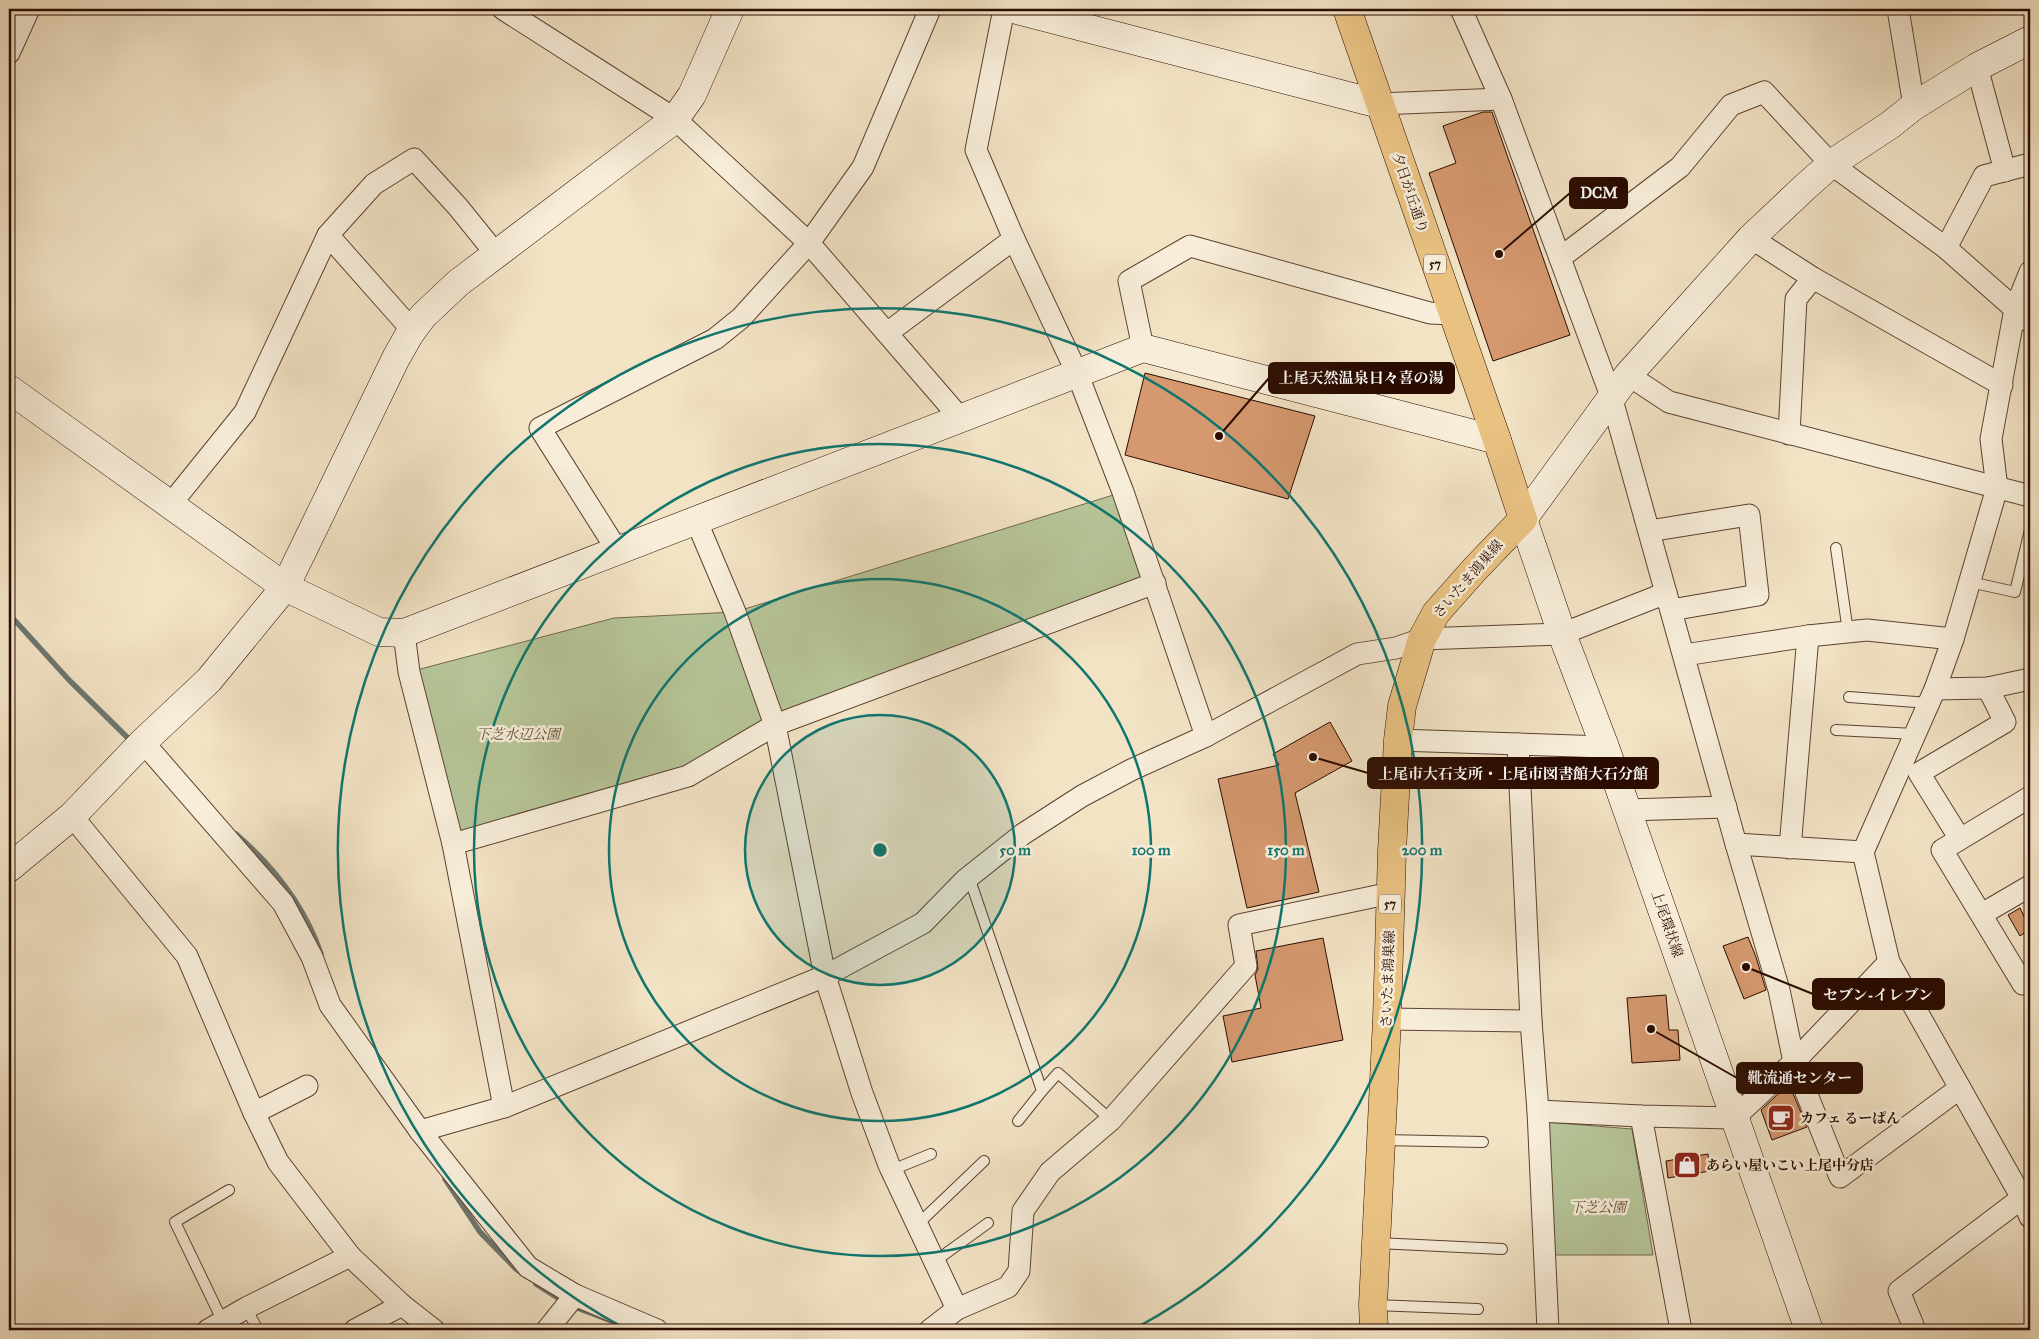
<svg xmlns="http://www.w3.org/2000/svg" width="2039" height="1339" font-family="'IM FELL Great Primer','Noto Serif JP',serif">
	<style>
		.green { fill: #b6c598; stroke: #70684c }
		.lines { fill: none; stroke-linecap: round; stroke-linejoin: round }
		.stream { stroke: #6e766e; stroke-width: 5.5 }
		.building { fill: #d5986f; stroke: #2a0b00 }
		.lane-casing { stroke: #5c4131; stroke-width: 12 }
		.street-casing { stroke: #5c4131; stroke-width: 23 }
		.secondary-casing { stroke: #2a0b00; stroke-width: 29 }
		.primary-casing { stroke: #2a0b00; stroke-width: 29 }
		.lane { stroke: #f7edd9; stroke-width: 10 }
		.street { stroke: #f7edd9; stroke-width: 21 }
		.secondary { stroke: #f7edd9; stroke-width: 28 }
		.primary { stroke: #e9c282; stroke-width: 28 }
		.ring { fill: none; stroke: #0f766e; stroke-width: 2.5 }
		.labels { text-anchor: middle; dominant-baseline: central; stroke-width: 5; stroke-linejoin: round; paint-order: stroke }
		.shield { fill: #f7edd9; stroke: #684f41; stroke-width: 1 }
		.shield-label { font-size: 12px; font-weight: bold; fill: #2a0b00 }
		.street-label { font-size: 14px; fill: #2a0b00; stroke: #f7edd9 }
		.park-label { font-size: 14px; font-style: italic; fill: #5b4c35; stroke: #f7edd9 }
		.poi-label { font-size: 14px; font-weight: bold; fill: #2a0b00; stroke: #f7edd9; text-anchor: start }
		.centre { fill: #0f766e; stroke: #f7edd9; stroke-width: 2.5 }
		.ring-label { font-size: 15px; text-anchor: middle; font-weight: bold; fill: #0f766e; stroke: #f7edd9; stroke-width: 5; stroke-linejoin: round; paint-order: stroke }
		.leader { fill: none; stroke: #2a0b00; stroke-width: 2 }
		.callout-dot { fill: #2a0b00; stroke: #f7edd9; stroke-width: 2 }
		.callout { fill: #2a0b00; stroke: #2a0b00; stroke-width: 2 }
		.callout-label { font-size: 15px; text-anchor: middle; font-weight: bold; fill: #fff }
	</style>
	<rect width="100%" height="100%" fill="#f2e3c5"/>
	<filter id="stains"><feTurbulence type="fractalNoise" baseFrequency=".004" numOctaves="4"/><feColorMatrix values="0 0 0 0 .2 0 0 0 0 .09 0 0 0 0 .02 0 0 0 .5 -.17"/></filter>
	<radialGradient id="worn" r=".72"><stop offset=".6" stop-color="#630" stop-opacity="0"/><stop offset="1" stop-color="#630" stop-opacity=".3"/></radialGradient>
	<g class="green">
		<polygon points="1123,492 1155,583 775,725 688,776 453,844 409,672 614,618 735,612"/>
		<polygon points="1546,1122 1632,1129 1653,1255 1553,1255"/>
	</g>
	<g class="lines">
		<g class="stream">
			<polyline points="9,614 69,680 132,742"/>
			<path d="M236 834C273 866 305 907 321 954"/>
			<polyline points="445,1179 480,1232 516,1269 523,1274"/>
			<polyline points="536,1284 564,1302"/>
			<polyline points="572,1306 617,1323 619,1327 629,1330"/>
		</g>
	</g>
	<g class="building">
		<polygon points="1483,112 1492,112 1570,335 1493,361 1429,173 1456,163 1443,126"/>
		<polygon points="1145,373 1315,416 1288,499 1125,455"/>
		<polygon points="1330,722 1352,761 1295,793 1319,892 1247,908 1218,779 1279,765 1273,754"/>
		<polygon points="2020,908 2030,929 2020,936 2008,915"/>
		<polygon points="1748,937 1756,957 1766,990 1744,999 1723,946"/>
		<polygon points="1323,938 1343,1040 1232,1062 1223,1016 1261,1008 1255,975 1258,969 1256,951"/>
		<polygon points="1666,995 1669,1030 1678,1030 1680,1060 1632,1063 1627,998"/>
		<polygon points="1789,1084 1807,1127 1772,1140 1761,1110"/>
		<polygon points="1708,1154 1710,1171 1668,1178 1666,1161"/>
	</g>
	<g class="lines">
		<g class="lane-casing">
			<g id="lane">
				<polyline points="1836,548 1848,632"/>
				<polyline points="1970,582 2015,592 2030,530"/>
				<polyline points="1849,697 1929,703"/>
				<polyline points="1836,730 1915,734"/>
				<polyline points="969,877 1042,1091 1018,1121"/>
				<polyline points="1042,1091 1058,1073 1111,1120"/>
				<polyline points="1382,1140 1483,1142"/>
				<polyline points="892,1170 931,1154"/>
				<polyline points="917,1225 984,1161"/>
				<polyline points="1377,1243 1502,1249"/>
				<polyline points="934,1262 988,1223"/>
				<polyline points="1374,1305 1478,1309"/>
				<polyline points="246,1308 258,1330"/>
				<polyline points="223,1322 175,1222 229,1190"/>
			</g>
		</g>
		<g class="street-casing">
			<g id="street">
				<polyline points="503,9 675,119 809,243 961,419"/>
				<polyline points="1004,9 976,150 1014,239 1077,373 1123,492 1206,736"/>
				<polyline points="1461,9 1501,99 1611,396 1736,844 1779,990 1794,1062 1840,1177 1960,1088"/>
				<polyline points="1898,9 1914,106"/>
				<polyline points="9,53 29,9"/>
				<polyline points="1977,67 2005,171"/>
				<polyline points="1379,104 1501,99"/>
				<polyline points="328,235 412,330"/>
				<polyline points="1751,238 1813,278 2002,385"/>
				<polyline points="1946,248 1984,176 2030,164"/>
				<polyline points="1560,258 1680,167 1731,105 1764,92 1831,164 1946,248 2030,322"/>
				<polyline points="2030,272 2015,309 1991,439 1997,488 1953,639 1935,689 1863,852 1889,962 2022,1198 2030,1217"/>
				<polyline points="887,333 1014,239"/>
				<polyline points="1143,348 1129,281 1190,246 1430,313 1452,314"/>
				<polyline points="1628,375 1669,402 2030,496"/>
				<polyline points="1789,434 1796,299 1813,278"/>
				<polyline points="170,505 245,412 328,235 374,184 414,159 458,207 496,254"/>
				<polyline points="696,520 735,612 775,725 825,976 862,1093 889,1165 957,1309"/>
				<polyline points="1649,531 1749,515 1758,595 1671,610"/>
				<polyline points="617,550 540,428 715,339 741,318 809,243 863,167 930,9"/>
				<polyline points="404,633 409,672 453,844 504,1107"/>
				<polyline points="1684,655 1808,636 1867,630 1953,639"/>
				<polyline points="1935,689 1988,688 2030,679"/>
				<polyline points="1398,740 1605,747"/>
				<polyline points="143,742 283,903 312,957 330,1005 420,1131 528,1267 575,1295 657,1330"/>
				<polyline points="1518,744 1531,1021 1538,1111 1548,1330"/>
				<polyline points="2030,797 1942,850 2023,984 2030,980"/>
				<polyline points="1627,810 1726,807"/>
				<polyline points="72,816 187,956 254,1113 278,1162 350,1256 402,1305 434,1330"/>
				<polyline points="1960,839 1919,773 2005,722 1988,688"/>
				<polyline points="453,844 688,776 775,725 1155,583"/>
				<polyline points="1736,844 1863,852"/>
				<polyline points="1790,848 1808,636"/>
				<polyline points="1982,914 2030,886"/>
				<polyline points="1387,1019 1531,1021"/>
				<polyline points="1538,1111 1641,1116 1734,1118 1794,1062 1889,962"/>
				<polyline points="254,1113 307,1086"/>
				<polyline points="1641,1116 1681,1330"/>
				<polyline points="420,1131 504,1107 825,976 923,923 965,880 1023,834 1082,796 1131,770 1206,736 1357,654 1396,648 1422,639 1562,634 1666,593"/>
				<polyline points="208,1330 246,1308 350,1256"/>
				<polyline points="355,1330 402,1305"/>
				<polyline points="547,1330 575,1295"/>
				<polyline points="930,1330 957,1309 1008,1287 1019,1271 1023,1211 1050,1172 1111,1120 1246,966 1239,925 1391,893"/>
				<polyline points="1915,1330 1899,1291 2022,1198"/>
			</g>
		</g>
		<g class="secondary-casing">
			<g id="secondary">
				<polyline points="1013,9 1379,104"/>
				<polyline points="9,389 285,587 379,632 404,633 1143,348 1497,440"/>
				<polyline points="9,868 72,816 143,742 209,680 285,587 396,358 409,335 423,316 458,283 675,119 692,95 730,9"/>
				<polyline points="1809,1330 1605,747 1562,634 1523,519 1628,375 1751,238 1804,188 1831,164 1890,125 1914,106 1977,67 2030,40"/>
			</g>
		</g>
		<g class="primary-casing">
			<polyline id="primary" points="1347,9 1497,440 1523,519 1475,569 1436,613 1422,639 1402,706 1398,740 1392,851 1387,1019 1373,1305 1374,1330"/>
		</g>
		<use href="#lane" class="lane"/>
		<use href="#street" class="street"/>
		<use href="#secondary" class="secondary"/>
		<use href="#primary" class="primary"/>
	</g>
	<circle cx="880" cy="850" r="135" fill="#0f766e" fill-opacity=".12"/>
	<g class="ring">
		<circle cx="880" cy="850" r="135"/>
		<circle cx="880" cy="850" r="271"/>
		<circle cx="880" cy="850" r="406"/>
		<path d="M626 1329A542 542 0 1 1 1134 1329"/>
	</g>
	<defs>
		<g id="cafe-square" transform="scale(1.4375)"><rect x="-9" y="-9" width="18" height="18" rx="4" fill="#8f2418" stroke="#f7edd9"/><path d="M-5.5-4.5H6V0H3Q3 3.5 0 3.5H-2.5Q-5.5 3.5-5.5 0ZM3-3.2v2h1.7v-2ZM-6 4.5H4V6H-6Z" fill="#fff"/></g>
		<g id="shop-square" transform="scale(1.4375)"><rect x="-9" y="-9" width="18" height="18" rx="4" fill="#8f2418" stroke="#f7edd9"/><path d="M-5-2.5h2.3a2.7 3.5 0 0 1 5.4 0H5L5.5 6h-11ZM-1.5-2.5h3a1.5 2.3 0 0 0-3 0Z" fill="#fff"/></g>
	</defs>
	<g fill-rule="evenodd">
		<use href="#cafe-square" x="1781" y="1118"/>
		<use href="#shop-square" x="1687" y="1165"/>
	</g>
	<g class="labels">
		<g class="shield">
			<rect x="1424" y="254.5" width="22" height="19" rx="4"/>
			<rect x="1379" y="894.5" width="22" height="19" rx="4"/>
		</g>
		<g class="shield-label">
			<text x="1435" y="264">57</text>
			<text x="1390" y="904">57</text>
		</g>
		<g class="street-label">
			<text transform="translate(1410 193) rotate(71)">夕日が丘通り</text>
			<text transform="translate(1468 579) rotate(-49)">さいたま鴻巣線</text>
			<text transform="translate(1667 924) rotate(71)">上尾環状線</text>
			<text transform="translate(1388 979) rotate(-88)">さいたま鴻巣線</text>
		</g>
		<g class="park-label">
			<text x="518" y="734">下芝水辺公園</text>
			<text x="1598" y="1207">下芝公園</text>
		</g>
		<g class="poi-label">
			<text x="1800" y="1118">カフェ るーぱん</text>
			<text x="1706" y="1165">あらい屋いこい上尾中分店</text>
		</g>
	</g>
	<circle cx="880" cy="850" r="8" class="centre"/>
	<g class="ring-label">
		<text x="1015" y="855">50 m</text>
		<text x="1151" y="855">100 m</text>
		<text x="1286" y="855">150 m</text>
		<text x="1422" y="855">200 m</text>
	</g>
	<path class="leader" d="M1499 254L1570 193M1219 436L1269 378M1313 757L1368 773M1746 967L1813 994M1651 1029L1737 1078"/>
	<g class="callout-dot">
		<circle cx="1499" cy="254" r="5"/>
		<circle cx="1219" cy="436" r="5"/>
		<circle cx="1313" cy="757" r="5"/>
		<circle cx="1746" cy="967" r="5"/>
		<circle cx="1651" cy="1029" r="5"/>
	</g>
	<g class="callout">
		<rect x="1570" y="178" width="57" height="30" rx="5"/>
		<rect x="1269" y="363" width="185" height="30" rx="5"/>
		<rect x="1368" y="758" width="290" height="30" rx="5"/>
		<rect x="1813" y="979" width="131" height="30" rx="5"/>
		<rect x="1737" y="1063" width="125" height="30" rx="5"/>
	</g>
	<g class="callout-label">
		<text x="1599" y="198">DCM</text>
		<text x="1361" y="383">上尾天然温泉日々喜の湯</text>
		<text x="1513" y="779">上尾市大石支所・上尾市図書館大石分館</text>
		<text x="1878" y="1000">セブン-イレブン</text>
		<text x="1800" y="1083">靴流通センター</text>
	</g>
	<rect width="2039" height="1339" fill="none" stroke="#f2e3c5" stroke-width="30"/>
	<rect x="10" y="10" width="2019" height="1319" fill="none" stroke="#2a0b00" stroke-width="2.5"/>
	<rect x="15" y="15" width="2009" height="1309" fill="none" stroke="#2a0b00"/>
	<rect width="100%" height="100%" filter="url(#stains)"/>
	<rect width="100%" height="100%" fill="url(#worn)"/>
</svg>
